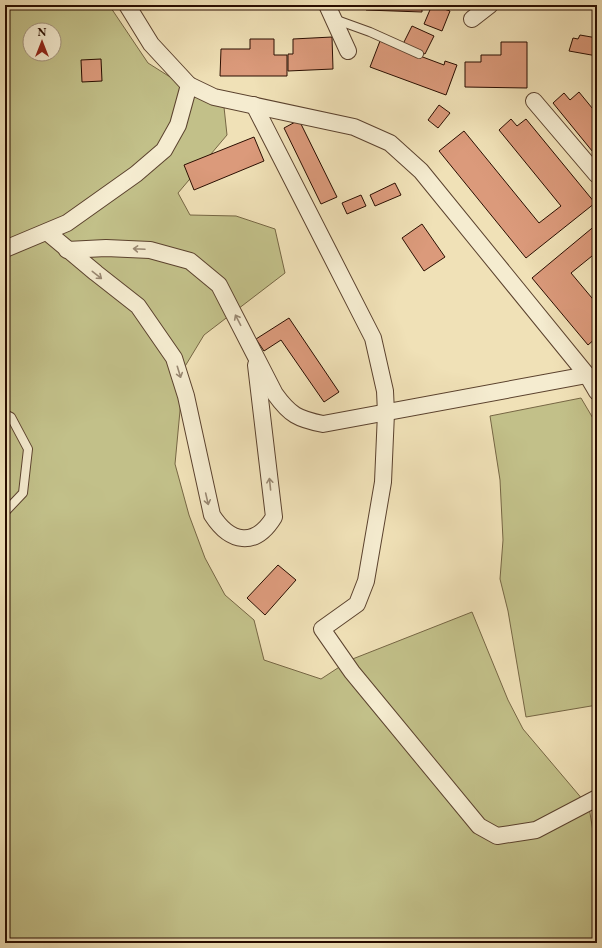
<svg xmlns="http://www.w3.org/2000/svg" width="602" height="948" font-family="'EB Garamond',serif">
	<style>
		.green { fill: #c2c089; stroke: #766644; fill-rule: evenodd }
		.building { fill: #db9a7b; stroke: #290d00 }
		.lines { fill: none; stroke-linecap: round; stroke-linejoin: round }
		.lane-casing { stroke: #5b422e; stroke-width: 10 }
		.street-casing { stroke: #5b422e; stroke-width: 18 }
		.lane { stroke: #f5ecd0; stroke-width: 8 }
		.street { stroke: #f5ecd0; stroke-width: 16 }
		.oneway { stroke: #998872 }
	</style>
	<rect width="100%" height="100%" fill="#f0e1b7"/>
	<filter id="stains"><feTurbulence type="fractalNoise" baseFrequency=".005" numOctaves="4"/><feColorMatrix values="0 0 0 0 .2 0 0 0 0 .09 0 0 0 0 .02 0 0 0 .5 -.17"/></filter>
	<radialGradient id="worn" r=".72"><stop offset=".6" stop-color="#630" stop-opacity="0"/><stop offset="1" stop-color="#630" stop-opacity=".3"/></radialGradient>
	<g class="green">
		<path d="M5 5H109L148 63 178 82 224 107 227 135 178 193 190 215 236 216 275 229 285 273 204 335 184 368 175 464 189 515 205 558 225 595 254 620 264 660 321 679 350 660 472 612 508 700 523 729 589 807 597 856V943H5ZM30 30H54V54H30Z"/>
		<polygon points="581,398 597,425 597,705 526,717 508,611 500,579 503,540 500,480 490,416"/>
	</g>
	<g class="building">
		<polygon points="366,5 422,5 422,12 366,10"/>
		<polygon points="432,5 450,11 442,31 424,24"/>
		<polygon points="412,26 434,36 425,54 403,44"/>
		<polygon points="580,35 597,38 597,56 569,51 573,38 578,39"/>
		<polygon points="332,37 333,69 288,71 288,54 293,54 293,39"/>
		<polygon points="250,39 274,39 274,55 287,55 287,76 220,76 221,49 250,49"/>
		<polygon points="380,41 444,65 445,61 457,65 446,95 370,67"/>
		<polygon points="501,42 527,42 527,88 465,87 465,62 481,62 481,55 501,55"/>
		<polygon points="101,59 102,81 82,82 81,60"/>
		<polygon points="579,92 597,114 597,157 553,103 564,93 570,100"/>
		<polygon points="439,105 450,113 438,128 428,120"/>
		<polygon points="511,119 517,126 526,119 595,203 526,258 439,151 464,131 539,223 561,206 499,130"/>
		<polygon points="299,120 337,197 321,204 284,128"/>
		<polygon points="254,137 264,161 194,190 184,165"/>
		<polygon points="395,183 401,195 375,206 370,195"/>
		<polygon points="361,195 366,206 347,214 342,203"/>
		<polygon points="422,224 445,257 424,271 402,238"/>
		<polygon points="597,224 597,262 592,256 571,273 597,304 597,337 588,345 532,278"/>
		<polygon points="289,318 339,392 324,402 281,340 264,351 256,339"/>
		<polygon points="278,565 296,580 265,615 247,598"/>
	</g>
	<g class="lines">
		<g class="lane-casing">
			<g id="lane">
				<polyline points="334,19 370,32 419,54"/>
				<polyline points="5,414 11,417 28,449 23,493 5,512"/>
			</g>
		</g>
		<g class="street-casing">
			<g id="street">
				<polyline points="127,5 151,44 189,85 214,97 354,127 390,143 421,171 587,375 597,392"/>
				<polyline points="327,5 348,51"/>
				<polyline points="472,19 490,5"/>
				<polyline points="534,101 597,175"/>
				<polyline points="254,105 373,338 385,391 386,413 383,482 366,581 357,604 322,629 352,672 479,826 497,836 536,830 597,798"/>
				<path d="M47 232 96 273 138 306 174 358 186 396 212 515C230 543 255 548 274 517L256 365"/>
				<polyline points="5,249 67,223 136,174 164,150 178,125 189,85"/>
				<path d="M67 250 106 248 150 250 190 261 219 285 275 394C290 415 298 419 323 424L587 375"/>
			</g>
		</g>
		<use href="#lane" class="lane"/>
		<use href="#street" class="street"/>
	</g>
	<defs><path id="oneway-shaft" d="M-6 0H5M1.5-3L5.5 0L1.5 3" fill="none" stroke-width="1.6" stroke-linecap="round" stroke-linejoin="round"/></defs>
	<g class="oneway">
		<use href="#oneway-shaft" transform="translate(139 249) rotate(-177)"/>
		<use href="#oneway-shaft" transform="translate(97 275) rotate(38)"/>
		<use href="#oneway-shaft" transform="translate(238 320) rotate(-117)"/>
		<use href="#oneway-shaft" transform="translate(179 372) rotate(73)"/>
		<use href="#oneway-shaft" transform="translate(270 484) rotate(-96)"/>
		<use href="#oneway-shaft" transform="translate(207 499) rotate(77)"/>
	</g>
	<rect width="602" height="948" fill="none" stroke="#f0e1b7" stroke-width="20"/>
	<rect x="6" y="6" width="590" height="936" fill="none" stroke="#290d00" stroke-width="2"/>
	<rect x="10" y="10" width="582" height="928" fill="none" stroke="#290d00"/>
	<g transform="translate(42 42)"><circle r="19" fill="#f5ecd0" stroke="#a3937d"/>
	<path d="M0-3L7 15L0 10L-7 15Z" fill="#8f2418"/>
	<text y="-6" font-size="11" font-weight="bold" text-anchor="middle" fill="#290d00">N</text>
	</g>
	<rect width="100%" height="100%" filter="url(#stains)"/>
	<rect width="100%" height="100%" fill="url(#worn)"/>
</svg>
